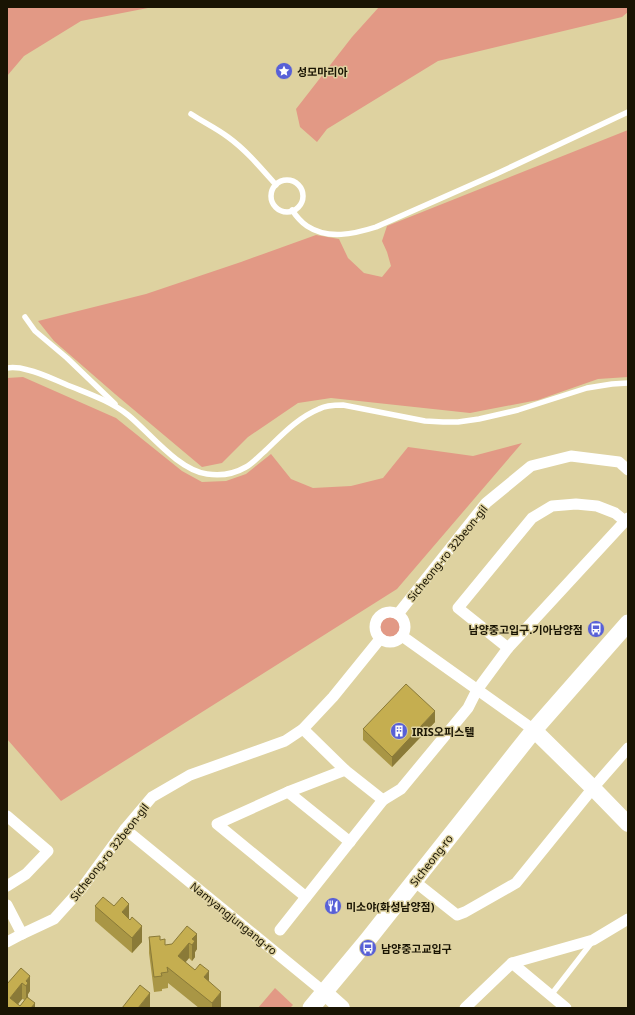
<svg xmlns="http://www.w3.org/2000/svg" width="635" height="1015" font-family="'Noto Sans','Noto Sans KR',sans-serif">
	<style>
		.green { fill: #e29985 }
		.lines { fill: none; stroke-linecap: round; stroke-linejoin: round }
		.lane { stroke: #fff; stroke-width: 5.5 }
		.street { stroke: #fff; stroke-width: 11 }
		.secondary { stroke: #fff; stroke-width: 16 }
		.primary { stroke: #fff; stroke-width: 17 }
		.wall { fill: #a99645; fill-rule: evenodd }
		.shaded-wall { fill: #8a7a38 }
		.building { fill: #c5ae50; stroke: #8a7a38 }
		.labels { text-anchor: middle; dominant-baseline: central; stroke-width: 3; stroke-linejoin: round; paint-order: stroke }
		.poi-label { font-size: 11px; font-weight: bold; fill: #191403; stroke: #ded2a0; text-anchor: start }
		.street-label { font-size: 11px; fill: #191403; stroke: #ded2a0 }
	</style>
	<rect width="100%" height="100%" fill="#ded2a0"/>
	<g class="green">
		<polygon points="7,7 153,7 81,21 24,56 7,76"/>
		<polygon points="379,7 628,7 628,12 622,17 438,61 327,129 317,142 300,127 296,109 352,37"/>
		<polygon points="628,130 628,377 598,379 538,400 470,413 331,398 298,403 248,437 222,463 202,467 115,394 54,341 38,321 146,294 241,262 316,235 339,239 348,258 364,273 382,277 391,266 387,252 382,241 387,226"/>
		<polygon points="23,377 116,418 182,471 202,482 226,481 246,474 271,454 291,479 313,488 351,486 383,478 408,447 473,456 522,443 397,589 61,801 7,739 7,378"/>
		<circle cx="390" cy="627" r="10"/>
		<polygon points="275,988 293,1005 290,1008 258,1008"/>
	</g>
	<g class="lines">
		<g class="lane">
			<path d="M191 114C203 122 216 128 228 137 246 150 261 168 276 185"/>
			<circle cx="287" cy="196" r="16"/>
			<path d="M292 210C296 216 301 222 307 226 328 240 354 234 376 227L496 174 628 112"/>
			<polyline points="25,317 35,331 67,358 115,404"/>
			<path d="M7 368C14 367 21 368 28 370 41 373 53 379 65 384 86 393 109 400 128 415 150 433 178 470 207 474 220 476 234 474 246 467 252 464 258 457 264 452 281 436 297 418 319 409 326 405 335 405 343 405L425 421 443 422H458L479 419 518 410 587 388 612 384 628 383"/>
			<polyline points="551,995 592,942"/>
		</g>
		<g class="street">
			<circle cx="390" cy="627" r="15"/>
			<polyline points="398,614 486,503 531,466 571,456 619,462 628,470"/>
			<polyline points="402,636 534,730"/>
			<polyline points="508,648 458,608 532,518 552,506 576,504 597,506 615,513 625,521"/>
			<polyline points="303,729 345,770 383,800"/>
			<polyline points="288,792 350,842"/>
			<polyline points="7,816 48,851 26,874 7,886"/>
			<polyline points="125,829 324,992"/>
			<polyline points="414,881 457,915 465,912 516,883 593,788 628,748"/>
			<polyline points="306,897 217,824 288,792 345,770"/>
			<polyline points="7,905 22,934"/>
			<polyline points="280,930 383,800 401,789 468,708 477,690 508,648 628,518"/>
			<polyline points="7,942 22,934 54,919 82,888 125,829 152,797 190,775 285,741 303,729 333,697 380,639"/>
			<polyline points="512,963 566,1008"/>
			<polyline points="465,1008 512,963 593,940 628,919"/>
		</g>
		<g class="secondary">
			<polyline points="534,730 593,788 628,824"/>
			<polyline points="324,992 342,1008"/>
		</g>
		<polyline class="primary" points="311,1008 366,942 534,730 628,623"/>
	</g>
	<g class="wall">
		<polygon points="435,722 392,767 363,740 363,729"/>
		<polygon points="95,906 130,920 142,942 132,953 95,921"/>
		<polygon points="197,934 197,949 195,952 195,957 192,961 189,958 185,962 209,982 221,1007 221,1008 199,1008 168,983 168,988 162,989 162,991 154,992 149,953 149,937 160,940 165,945 172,944"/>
		<path d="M21 968 30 991 28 994V997L35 1008H7ZM22 999 25 1000 20 1006 18 1004Z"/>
	</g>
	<g class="shaded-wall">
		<polygon points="435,711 435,722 392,767 392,757"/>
		<polygon points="129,904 129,919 122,912"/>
		<polygon points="142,926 142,942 132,953 132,938"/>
		<polygon points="197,934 197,949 195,952 195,957 192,961 192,939"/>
		<polygon points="189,943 189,958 178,972 178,956"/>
		<polygon points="209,971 209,986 204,977"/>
		<polygon points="30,976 30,991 28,994 28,998 26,1001 26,981"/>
		<polygon points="22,983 22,999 15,1008 10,998"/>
		<polygon points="221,992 221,1008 212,1008 212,1003"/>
		<polygon points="150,993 150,1008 138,1008"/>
		<polygon points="35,1003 35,1008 31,1008"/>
	</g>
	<g class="building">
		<polygon points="406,684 435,711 392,757 363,729"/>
		<polygon points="103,897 114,906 122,897 129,904 122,912 130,920 132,917 142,926 132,938 95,906"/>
		<polygon points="187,926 197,934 192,939 195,941 192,945 189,943 178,956 195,970 200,964 209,971 204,977 221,992 212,1003 167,967 168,972 161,973 162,976 154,977 149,937 160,936 160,940 165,939 165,945 172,944"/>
		<polygon points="21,968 30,976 26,981 28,983 26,986 22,983 10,998 20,1006 27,997 35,1003 31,1008 7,1008 7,984"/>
		<polygon points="140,985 150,993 138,1008 122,1008"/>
	</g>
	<defs>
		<g id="sight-disc" transform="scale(0.9)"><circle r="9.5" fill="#5860d7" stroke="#ded2a0"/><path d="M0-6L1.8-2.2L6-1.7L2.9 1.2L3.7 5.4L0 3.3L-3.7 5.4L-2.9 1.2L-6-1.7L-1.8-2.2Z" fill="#fff"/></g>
		<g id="bus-disc" transform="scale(0.9)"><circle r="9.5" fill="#5860d7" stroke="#ded2a0"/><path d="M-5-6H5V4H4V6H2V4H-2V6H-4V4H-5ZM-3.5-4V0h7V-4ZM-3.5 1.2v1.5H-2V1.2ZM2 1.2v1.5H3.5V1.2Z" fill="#fff"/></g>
		<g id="building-disc" transform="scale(0.9)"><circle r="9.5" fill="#5860d7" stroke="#ded2a0"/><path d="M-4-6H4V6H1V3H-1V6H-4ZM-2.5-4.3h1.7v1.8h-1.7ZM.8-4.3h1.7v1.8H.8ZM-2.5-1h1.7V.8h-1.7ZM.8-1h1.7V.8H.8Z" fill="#fff"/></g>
		<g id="restaurant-disc" transform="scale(0.9)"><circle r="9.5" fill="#5860d7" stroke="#ded2a0"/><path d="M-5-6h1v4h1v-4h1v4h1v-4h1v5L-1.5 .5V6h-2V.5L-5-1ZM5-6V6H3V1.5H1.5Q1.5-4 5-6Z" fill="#fff"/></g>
	</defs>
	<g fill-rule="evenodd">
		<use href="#sight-disc" x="284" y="71"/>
		<use href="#bus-disc" x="596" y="629"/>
		<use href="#building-disc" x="399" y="731"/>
		<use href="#restaurant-disc" x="333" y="906"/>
		<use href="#bus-disc" x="368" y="948"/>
	</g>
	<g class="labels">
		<g class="poi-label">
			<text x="297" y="71">성모마리아</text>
			<text x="583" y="629" text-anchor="end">남양중고입구.기아남양점</text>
			<text x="412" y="731">IRIS오피스텔</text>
			<text x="346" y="906">미소야(화성남양점)</text>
			<text x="381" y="948">남양중고교입구</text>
		</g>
		<g class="street-label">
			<text transform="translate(447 553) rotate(-51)">Sicheong-ro 32beon-gil</text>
			<text transform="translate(109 852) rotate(-52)">Sicheong-ro 32beon-gil</text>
			<text transform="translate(431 860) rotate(-52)">Sicheong-ro</text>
			<text transform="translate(234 918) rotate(39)">Namyangjungang-ro</text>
		</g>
	</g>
	<rect width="635" height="1015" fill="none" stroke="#191403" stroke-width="16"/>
</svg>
